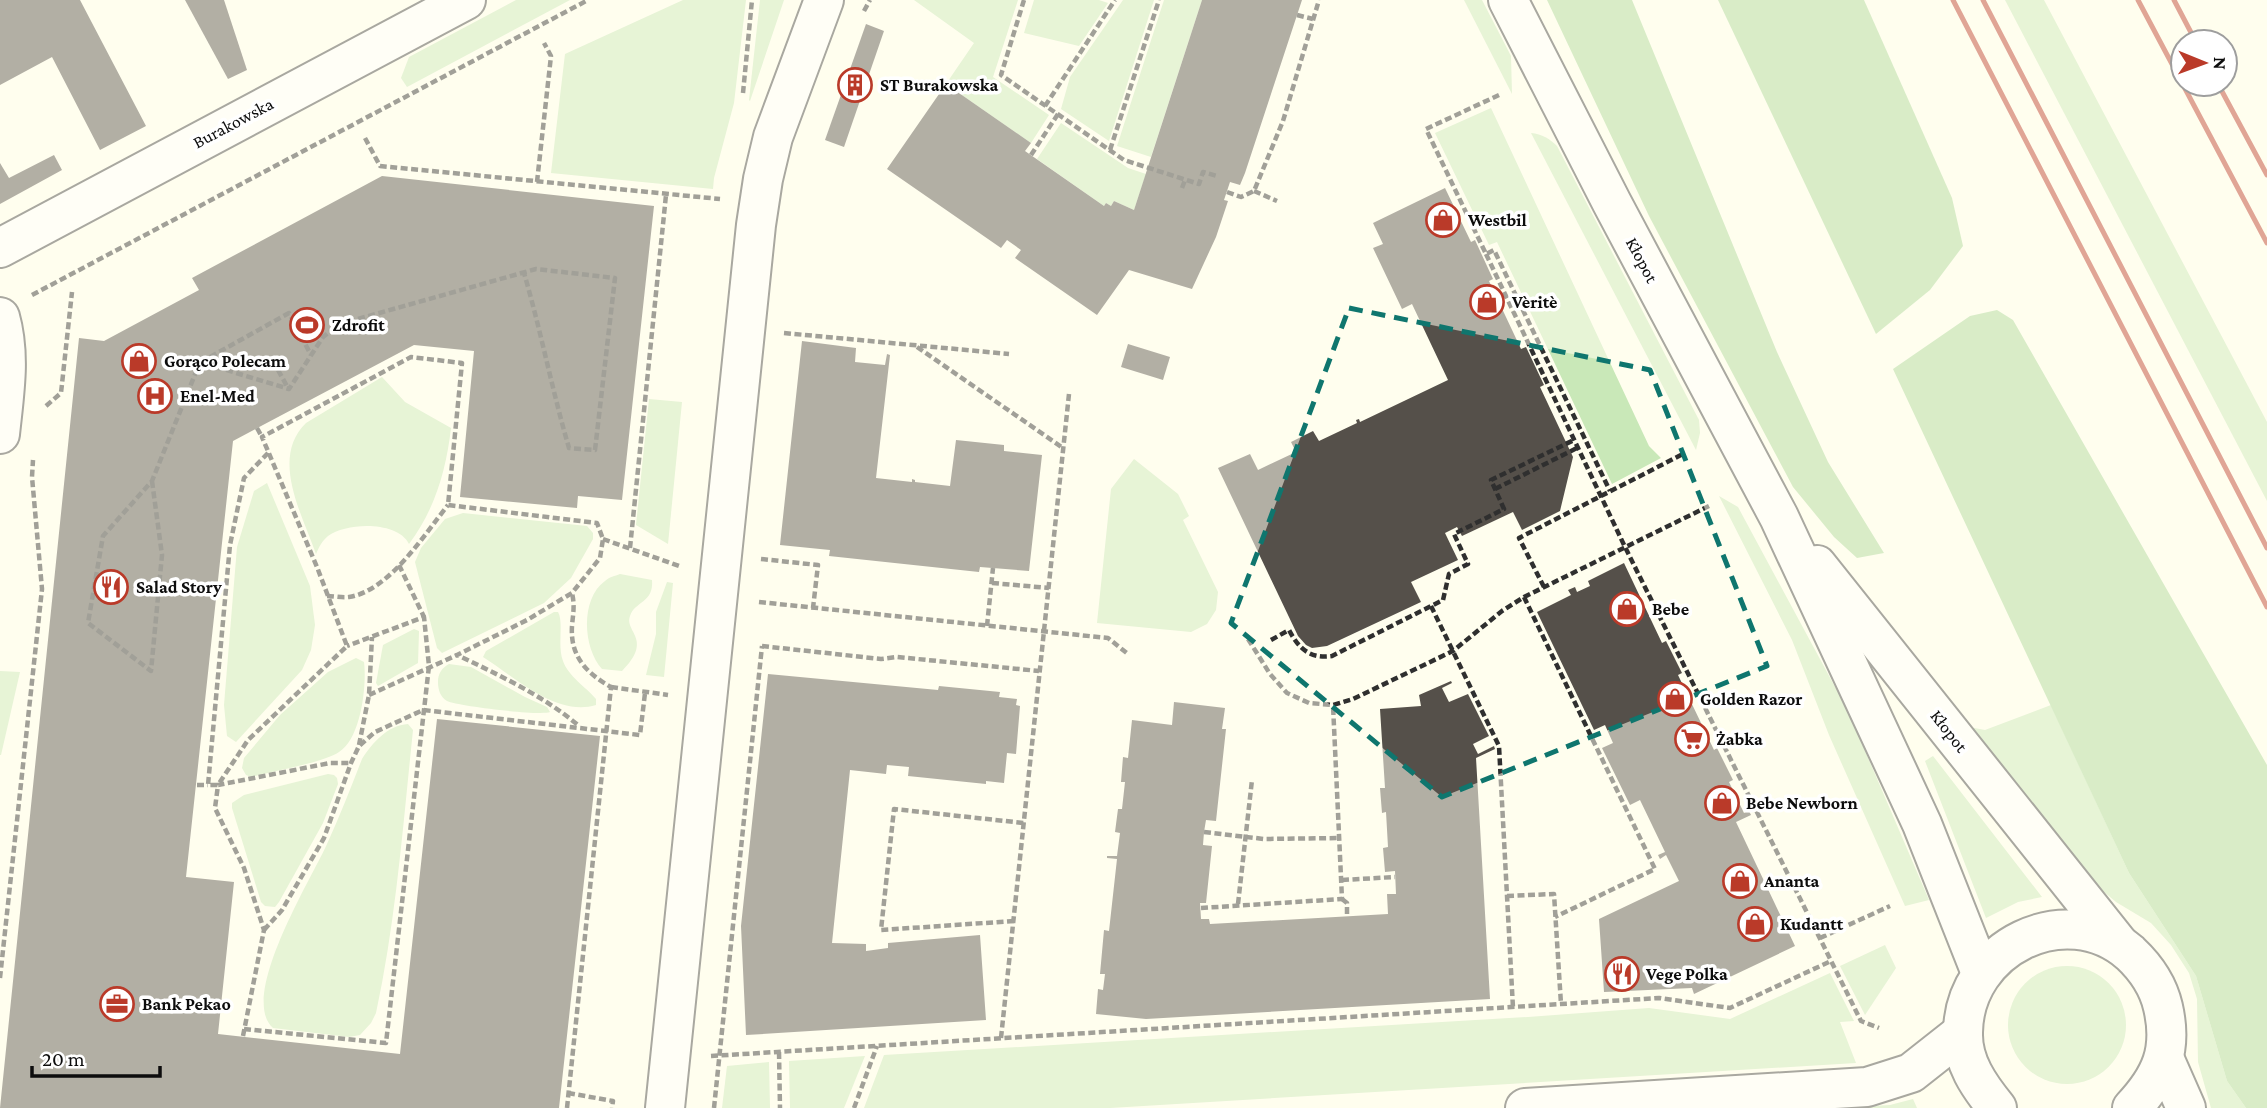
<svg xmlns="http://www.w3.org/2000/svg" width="2267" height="1108" font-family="'Crimson Pro',serif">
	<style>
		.green { fill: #c9e8b8 }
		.forest { fill: #aad898 }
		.building { fill: #55504a }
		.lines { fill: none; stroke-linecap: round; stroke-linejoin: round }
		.minor-casing { stroke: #404040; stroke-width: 42 }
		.path { stroke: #2f2f2f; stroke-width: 4.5; stroke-dasharray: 7 3.5; stroke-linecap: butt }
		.minor { stroke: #fff; stroke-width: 38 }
		.rail { stroke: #ba3a29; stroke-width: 5 }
		.marked { fill: none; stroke: #0f766e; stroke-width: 5; stroke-dasharray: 14 9; stroke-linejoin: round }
		.labels { text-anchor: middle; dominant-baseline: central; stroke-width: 7; stroke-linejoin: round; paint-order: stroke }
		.poi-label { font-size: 18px; font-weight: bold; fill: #0d0d0d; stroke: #fff; text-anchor: start }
		.street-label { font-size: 18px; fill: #0d0d0d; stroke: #fff }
	</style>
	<rect width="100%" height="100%" fill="#fffeee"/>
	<g class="green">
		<polygon points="516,0 570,0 407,87 401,78 409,57"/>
		<polygon points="683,0 746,0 734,103 714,178 713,189 551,173 565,54"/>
		<polygon points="760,0 784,0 750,101 749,100"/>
		<polygon points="914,0 1018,0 993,77 1049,115 1031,143 946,84 974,43"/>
		<polygon points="1034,0 1099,0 1108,3 1079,46 1024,33"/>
		<polygon points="1123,0 1154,0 1109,141 1061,109 1070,77"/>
		<polygon points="1164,0 1202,0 1151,157 1117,146"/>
		<polygon points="1464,0 1482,0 1511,56 1512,94"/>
		<polygon points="2005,0 2044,0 2267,422 2267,501"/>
		<polygon points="1491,108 1649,446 1661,458 1612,484 1497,242 1489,245 1435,133"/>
		<polygon points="1061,123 1128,168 1146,174 1134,210 1114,201 1111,206 1106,203 1104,206 1037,159"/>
		<path d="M1531 133C1542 134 1550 139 1557 146L1699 420 1700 433 1696 450Z"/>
		<path d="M382 377 405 402 451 428C446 471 435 509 409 544 398 521 347 522 328 536 322 541 319 547 316 554 302 514 270 458 306 423Z"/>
		<polygon points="649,399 682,402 668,544 636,525"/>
		<polygon points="1134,459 1178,494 1189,516 1183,520 1218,592 1216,610 1207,624 1191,632 1097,623 1111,489"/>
		<polygon points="267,483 310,586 315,625 311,650 302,670 236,742 227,736 224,705 237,547 254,491"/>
		<polygon points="1719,496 1738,507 1848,711 1929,900 1905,906 1829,735 1792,640"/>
		<polygon points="463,513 587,526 593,533 593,539 571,578 544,603 442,653 437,648 415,562 421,548 445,519"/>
		<path d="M620 574 652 580C654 603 635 601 630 616 624 632 654 639 622 671L602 669C583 648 580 599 605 581 609 577 615 576 620 574Z"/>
		<polygon points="667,582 673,583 664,677 646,675 656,634 656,612"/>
		<path d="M554 612H558C564 622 557 646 563 661 568 676 586 687 596 699V705C556 717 515 677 483 657L486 651Z"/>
		<polygon points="414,629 419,631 418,663 378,686 376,683 383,645"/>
		<path d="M356 658 364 662C367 685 361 739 339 752 323 763 272 771 251 777L246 775 242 768 244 758 280 715 328 672Z"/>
		<path d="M449 664 471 667 525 697 547 707 550 712C540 716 457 706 447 701 440 697 438 689 438 682 438 673 442 668 449 664Z"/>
		<polygon points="0,671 20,672 1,755 0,755"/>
		<polygon points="2051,705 2129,873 2196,976 2227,1081 2246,1108 2211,1108 2198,1062 2197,999 2189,973 2171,945 2151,923 2116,902 2097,886 1969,727 1985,730"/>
		<path d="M408 724 413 730C403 825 396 920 376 1013L371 1023 360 1035 349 1037 273 1028C238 997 312 878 327 844 340 816 351 787 362 759 372 743 388 725 408 724Z"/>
		<polygon points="1933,756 2042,897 2018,902 1986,918 1925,761"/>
		<polygon points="328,774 334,775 337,778 338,784 323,823 279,902 275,907 265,906 261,902 232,808 232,803 244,795"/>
		<polygon points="1885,945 1896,968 1865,1015 1840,966"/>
		<circle cx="2067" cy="1025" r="59"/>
		<polygon points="1830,973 1854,1021 1840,1022 1856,1063 1110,1108 864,1108 884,1055 1528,1017 1649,1008 1730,1019"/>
		<polygon points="865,1056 844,1108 790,1108 789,1061"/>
		<polygon points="769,1062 770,1108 722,1108 727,1066"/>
		<polygon points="1913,1099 1917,1108 1835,1108 1890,1105"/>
	</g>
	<g class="forest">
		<polygon points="1547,0 1632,0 1777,352 1828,462 1884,553 1857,558 1834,537 1793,487 1649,216"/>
		<polygon points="1718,0 1864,0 1952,198 1963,246 1930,290 1876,334"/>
		<polygon points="1997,310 2013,320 2267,765 2267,1108 2246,1108 2227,1081 2196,976 2129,873 1893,369 1970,316"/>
	</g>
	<g class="building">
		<polygon points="0,0 80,0 146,126 100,150 52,57 0,85"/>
		<polygon points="185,0 224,0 247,70 228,79"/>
		<polygon points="1202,0 1302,0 1245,173 1240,185 1230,182 1224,200 1228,201 1216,237 1192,289 1129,270 1097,315 1015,258 1021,250 1007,240 1001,248 887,169 946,84 1031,143 1025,151 1104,206 1106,203 1111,206 1114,201 1134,210"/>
		<polygon points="866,24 884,31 844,147 825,140"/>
		<polygon points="54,155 62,170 0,204 0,163 9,178"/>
		<polygon points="382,176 654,206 622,500 578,496 577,508 460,497 474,351 414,345 233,441 186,877 234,882 218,1034 400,1054 437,719 600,736 559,1108 0,1108 79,338 104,341 199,290 192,278"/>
		<polygon points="1445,188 1471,242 1475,240 1493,279 1489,281 1521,349 1526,347 1544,385 1540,387 1573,457 1560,511 1522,530 1513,512 1462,536 1457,527 1445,533 1458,560 1411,582 1421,602 1327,646 1312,648 1306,645 1298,636 1218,468 1250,454 1258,470 1296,452 1291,442 1313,431 1319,441 1357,423 1356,420 1359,419 1360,422 1448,380 1412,304 1402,309 1373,248 1383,244 1373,223"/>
		<polygon points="802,341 856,348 855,362 885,365 887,354 890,355 876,478 912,482 912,479 915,480 915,482 950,486 956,440 1004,445 1004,451 1042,455 1029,571 980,567 979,572 829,556 830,550 780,545"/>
		<polygon points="1128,344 1170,357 1163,380 1121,367"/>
		<polygon points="1624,563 1662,643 1666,641 1682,673 1678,675 1714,750 1717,748 1733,780 1729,782 1744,813 1749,811 1751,815 1736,822 1795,946 1694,994 1692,988 1604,992 1599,919 1679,881 1666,855 1660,859 1658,855 1665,852 1640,800 1630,805 1602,748 1613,743 1605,725 1594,730 1537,612 1571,595 1568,590 1575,587 1577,592 1590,586 1588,581"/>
		<polygon points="768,674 938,690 939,686 1000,692 999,697 1017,699 1016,705 1020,706 1016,754 1007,753 1004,783 986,781 986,784 908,776 909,767 887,765 886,774 850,770 832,943 866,944 866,951 888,948 888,943 980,935 986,1020 746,1035 741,926"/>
		<polygon points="1451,681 1452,683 1442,688 1449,702 1468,694 1489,736 1473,744 1478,754 1494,746 1495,749 1476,758 1490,999 1146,1019 1096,1014 1098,989 1103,990 1105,974 1100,974 1104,930 1109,931 1117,859 1107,858 1107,856 1117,856 1120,833 1115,832 1118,809 1122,809 1125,782 1121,782 1123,757 1128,758 1132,720 1172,725 1174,702 1225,708 1222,729 1226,729 1216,821 1206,820 1204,832 1203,845 1212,846 1206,903 1200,903 1201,919 1209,919 1210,924 1388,914 1387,894 1396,894 1395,871 1385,872 1383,848 1388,847 1386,812 1382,813 1380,788 1385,788 1380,709 1421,706 1419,695"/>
	</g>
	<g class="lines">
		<g class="minor-casing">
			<g id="minor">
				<polyline points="1508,0 1612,203 1779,517 1922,824 1981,973"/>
				<polyline points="0,248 466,0"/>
				<path d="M0 317C11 356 4 395 0 434"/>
				<polyline points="1817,565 2119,944"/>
				<polyline points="2164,1058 2186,1108"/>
				<polyline points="665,1108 756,225 763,179 773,137 824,0"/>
				<polyline points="1525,1108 1867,1087 1911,1073 1963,1032"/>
				<path d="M1997 1108C1979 1086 1962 1062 1963 1032 1964 948 2065 897 2130 953 2146 968 2158 985 2163 1007 2173 1050 2161 1077 2132 1108"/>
			</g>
		</g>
		<g class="path">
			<polyline points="1024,0 1001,75 1124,160 1199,184 1203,172 1217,176"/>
			<polyline points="864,11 870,0"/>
			<polyline points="1297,15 1313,19"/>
			<polyline points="743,93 752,0"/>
			<polyline points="1499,95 1426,129 1486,254 1494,250 1610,491"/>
			<polyline points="1045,106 1115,0"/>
			<polyline points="365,138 380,166 720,199"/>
			<polyline points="1110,150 1159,0"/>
			<polyline points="1031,155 1058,114"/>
			<polyline points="537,182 551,56 544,43"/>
			<polyline points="1182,188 1185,180"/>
			<polyline points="1254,191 1277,201"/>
			<polyline points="1227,192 1241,197 1254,191 1283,121 1319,0"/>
			<polyline points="1486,254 1625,547 1861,1021 1879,1028"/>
			<polyline points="32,295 588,0"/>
			<polyline points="784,333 1009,354"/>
			<polyline points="917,347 1063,448"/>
			<polyline points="201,362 289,313 311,355"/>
			<polyline points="278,370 288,388"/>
			<polyline points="46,406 61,393 72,292"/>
			<polyline points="257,428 262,437"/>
			<path d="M268 453 244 478 230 545 208 785H218L248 740 347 646 317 567 262 437 411 357 462 363 448 505 597 523 603 539 600 558 572 593 527 620 457 655C499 675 544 696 579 726"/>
			<path d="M152 481 162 555 151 671 88 623 103 536 152 481 200 362 289 389 323 337 340 324 536 269 615 278 595 450 569 448C552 390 541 331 524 273"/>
			<polyline points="1495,489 1577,448"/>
			<polyline points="603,539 682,567"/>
			<polyline points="630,548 666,195"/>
			<polyline points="761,559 818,565 813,608"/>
			<polyline points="399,565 424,617"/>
			<polyline points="992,583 1049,588"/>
			<polyline points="1544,587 1519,538 1683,454"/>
			<path d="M327 596C334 596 342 598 349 597 389 591 424 535 448 505"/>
			<polyline points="1524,597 1655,869 1555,917"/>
			<polyline points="759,602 1108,638 1128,654"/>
			<polyline points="1431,606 1499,746 1513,1008"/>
			<polyline points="987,626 993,568"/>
			<polyline points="1248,639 1270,674 1287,693 1309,703 1333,705 1353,699 1453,651 1502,611 1524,597 1709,506"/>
			<path d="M1271 640 1289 630C1299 649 1310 659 1332 656L1443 600 1449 574 1468 564 1454 534 1504 509 1491 480 1574 440"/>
			<polyline points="762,646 881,659 897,657 1039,671"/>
			<polyline points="611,687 668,695"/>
			<polyline points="369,695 457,655"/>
			<polyline points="359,745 369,695 372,637"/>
			<polyline points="197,785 208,785"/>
			<polyline points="1204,832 1264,839 1339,838"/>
			<polyline points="1342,880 1395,877"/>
			<polyline points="1507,896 1554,894 1561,1004"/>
			<polyline points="1342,899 1347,903 1347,916"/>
			<polyline points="1238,904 1252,780"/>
			<polyline points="1201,908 1342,899 1333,705"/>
			<polyline points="1014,921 881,930 894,809 1024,823"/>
			<polyline points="264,930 282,910 324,838 351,763 359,746 375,732 423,710 640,735 645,693"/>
			<polyline points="1820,938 1890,906"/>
			<polyline points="0,978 42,589 32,477 33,460"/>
			<polyline points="244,1029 386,1043 429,666 424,617 347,646"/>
			<polyline points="243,1036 264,930 244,868 215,808 218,785 330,763 351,763"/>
			<polyline points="1001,1038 1069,394"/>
			<polyline points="779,1052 780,1108"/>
			<polyline points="711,1056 1659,998 1730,1008 1831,961"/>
			<polyline points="568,1093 613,1101 612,1108"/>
			<path d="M567 1108 611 687C586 673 570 656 572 626 573 614 575 606 572 593"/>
			<polyline points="714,1108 762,646"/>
			<polyline points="854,1108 877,1046"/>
		</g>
		<use href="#minor" class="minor"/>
		<g class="rail">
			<polyline points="1953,0 2267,607"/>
			<polyline points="1983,0 2267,548"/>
			<polyline points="2138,0 2267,243"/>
			<polyline points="2174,0 2196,42"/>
			<polyline points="2218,84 2267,175"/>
		</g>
	</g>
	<path d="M0 0H2267V1108H0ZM1349 308 1650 370 1767 666 1442 797 1231 623Z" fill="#fffeee" fill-opacity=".55" fill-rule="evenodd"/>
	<path class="marked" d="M1349 308 1650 370 1767 666 1442 797 1231 623Z"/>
	<defs>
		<g id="building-ring" transform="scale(1.75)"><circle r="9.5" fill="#fff" stroke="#ba3a29" stroke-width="1.5"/><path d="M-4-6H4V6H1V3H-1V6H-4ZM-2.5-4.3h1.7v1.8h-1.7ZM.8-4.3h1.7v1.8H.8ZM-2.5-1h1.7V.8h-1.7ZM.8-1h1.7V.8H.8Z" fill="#ba3a29"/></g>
		<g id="shop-ring" transform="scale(1.75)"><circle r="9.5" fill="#fff" stroke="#ba3a29" stroke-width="1.5"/><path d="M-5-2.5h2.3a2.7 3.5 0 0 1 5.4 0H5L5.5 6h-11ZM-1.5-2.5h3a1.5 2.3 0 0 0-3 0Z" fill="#ba3a29"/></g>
		<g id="stadium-ring" transform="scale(1.75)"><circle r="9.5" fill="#fff" stroke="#ba3a29" stroke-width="1.5"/><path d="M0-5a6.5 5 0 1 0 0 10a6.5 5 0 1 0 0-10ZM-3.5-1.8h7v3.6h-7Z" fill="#ba3a29"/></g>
		<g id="hospital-ring" transform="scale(1.75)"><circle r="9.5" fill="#fff" stroke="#ba3a29" stroke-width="1.5"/><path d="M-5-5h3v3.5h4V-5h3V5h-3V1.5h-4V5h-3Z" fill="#ba3a29"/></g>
		<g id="restaurant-ring" transform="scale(1.75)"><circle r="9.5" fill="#fff" stroke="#ba3a29" stroke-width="1.5"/><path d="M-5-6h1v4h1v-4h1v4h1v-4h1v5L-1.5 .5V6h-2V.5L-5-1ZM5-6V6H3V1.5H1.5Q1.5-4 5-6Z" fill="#ba3a29"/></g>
		<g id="supermarket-ring" transform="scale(1.75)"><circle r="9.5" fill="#fff" stroke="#ba3a29" stroke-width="1.5"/><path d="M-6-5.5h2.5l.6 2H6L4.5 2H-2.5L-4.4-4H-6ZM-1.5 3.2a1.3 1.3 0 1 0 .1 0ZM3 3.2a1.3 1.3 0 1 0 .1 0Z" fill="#ba3a29"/></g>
		<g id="office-ring" transform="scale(1.75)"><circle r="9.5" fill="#fff" stroke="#ba3a29" stroke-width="1.5"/><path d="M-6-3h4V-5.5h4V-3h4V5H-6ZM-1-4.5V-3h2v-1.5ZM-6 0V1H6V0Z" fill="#ba3a29"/></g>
	</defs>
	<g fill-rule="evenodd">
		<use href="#building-ring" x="855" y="85"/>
		<use href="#shop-ring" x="1443" y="220"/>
		<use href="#shop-ring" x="1487" y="302"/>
		<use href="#stadium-ring" x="307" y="325"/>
		<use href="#shop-ring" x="139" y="361"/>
		<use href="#hospital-ring" x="155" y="396"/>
		<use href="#restaurant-ring" x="111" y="587"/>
		<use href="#shop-ring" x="1627" y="609"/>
		<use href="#shop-ring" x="1675" y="699"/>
		<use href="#supermarket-ring" x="1692" y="739"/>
		<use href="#shop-ring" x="1722" y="803"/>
		<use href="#shop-ring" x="1740" y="881"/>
		<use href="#shop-ring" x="1755" y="924"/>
		<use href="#restaurant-ring" x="1622" y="974"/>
		<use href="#office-ring" x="117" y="1004"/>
	</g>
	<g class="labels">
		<g class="poi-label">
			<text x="880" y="85">ST Burakowska</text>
			<text x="1468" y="220">Westbil</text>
			<text x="1512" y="302">Vèritè</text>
			<text x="332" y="325">Zdrofit</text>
			<text x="164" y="361">Gorąco Polecam</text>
			<text x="180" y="396">Enel-Med</text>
			<text x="136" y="587">Salad Story</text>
			<text x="1652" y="609">Bebe</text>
			<text x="1700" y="699">Golden Razor</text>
			<text x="1716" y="739">Żabka</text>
			<text x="1746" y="803">Bebe Newborn</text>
			<text x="1764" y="881">Ananta</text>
			<text x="1780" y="924">Kudantt</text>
			<text x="1646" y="974">Vege Polka</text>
			<text x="142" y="1004">Bank Pekao</text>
		</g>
		<g class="street-label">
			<text transform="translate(233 123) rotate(-28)">Burakowska</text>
			<text transform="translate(1642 260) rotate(62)">Kłopot</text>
			<text transform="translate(1949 731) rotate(52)">Kłopot</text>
		</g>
	</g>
	<g transform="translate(2204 63) rotate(91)"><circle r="33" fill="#ffffff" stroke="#9e9e9e" stroke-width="2"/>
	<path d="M0-5L12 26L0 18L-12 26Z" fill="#ba3a29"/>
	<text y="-10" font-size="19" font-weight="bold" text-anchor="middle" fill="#0d0d0d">N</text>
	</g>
	<path d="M32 1066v10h128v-10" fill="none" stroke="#0d0d0d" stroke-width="3.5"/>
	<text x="42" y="1066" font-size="21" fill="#0d0d0d" stroke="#ffffff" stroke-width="5" paint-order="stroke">20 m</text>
</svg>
